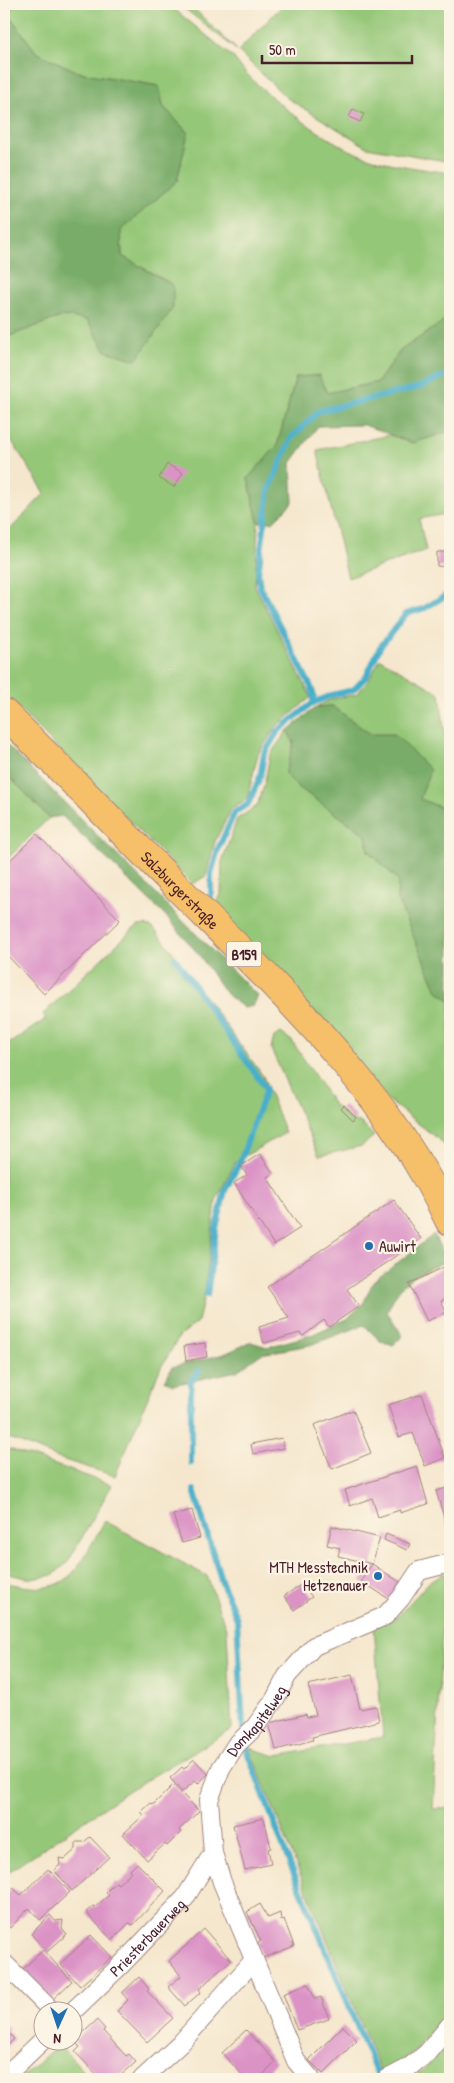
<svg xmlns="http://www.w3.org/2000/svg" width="454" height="2083" font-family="'Patrick Hand',sans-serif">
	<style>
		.green { fill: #95c778; stroke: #707352 }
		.forest { fill: #78ac68; stroke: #61664a }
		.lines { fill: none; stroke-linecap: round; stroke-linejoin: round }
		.stream { stroke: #49afc9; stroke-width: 6 }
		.building { fill: #db93c6 }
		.minor-casing { stroke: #a0837c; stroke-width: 20 }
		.primary-casing { stroke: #a0837c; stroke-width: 30 }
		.minor { stroke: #fff; stroke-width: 18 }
		.primary { stroke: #f6c06b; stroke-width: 28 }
		.poi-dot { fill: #1f6fb2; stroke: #fcf5e5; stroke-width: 2 }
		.labels { text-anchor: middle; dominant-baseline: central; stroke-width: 4.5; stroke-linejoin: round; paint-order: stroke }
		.shield { fill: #fcf5e5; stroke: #7f5f63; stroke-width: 1 }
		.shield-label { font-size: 15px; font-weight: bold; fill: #4a1f2b }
		.street-label { font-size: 16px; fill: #4a1f2b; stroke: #fcf5e5 }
		.poi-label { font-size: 16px; fill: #4a1f2b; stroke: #fcf5e5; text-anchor: start }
	</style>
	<rect width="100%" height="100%" fill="#fcf5e5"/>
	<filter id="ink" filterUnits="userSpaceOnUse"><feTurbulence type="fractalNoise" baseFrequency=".02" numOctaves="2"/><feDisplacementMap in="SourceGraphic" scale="10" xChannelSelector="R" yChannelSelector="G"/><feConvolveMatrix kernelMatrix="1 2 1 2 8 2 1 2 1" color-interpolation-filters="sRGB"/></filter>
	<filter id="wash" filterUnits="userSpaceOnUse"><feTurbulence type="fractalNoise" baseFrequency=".0096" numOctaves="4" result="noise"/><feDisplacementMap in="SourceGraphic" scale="20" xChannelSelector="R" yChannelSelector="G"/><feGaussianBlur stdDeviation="1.12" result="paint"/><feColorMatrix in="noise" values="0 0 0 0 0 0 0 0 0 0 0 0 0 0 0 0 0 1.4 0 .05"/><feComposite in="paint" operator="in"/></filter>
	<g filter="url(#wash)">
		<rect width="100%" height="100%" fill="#f5e7cd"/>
		<g class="green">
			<path d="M13 4H168L234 58C254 89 328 144 364 156 391 165 422 169 450 173V317L401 350 378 382 327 393 296 377 277 446 248 478 258 522 255 586 311 697 276 727 258 754 247 799 232 808 215 841 206 876 192 884 4 694V536L45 493 4 429V338L63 316 87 320 106 351 173 285 122 256 120 230 177 181 188 133 163 106 159 86 78 72 36 52 9 15Z"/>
			<polygon points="179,4 189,4 238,51 284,4 450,4 450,162 367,147 287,98 238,51"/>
			<polygon points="450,431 450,513 419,519 426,550 348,578 317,450 390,435 413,443"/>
			<polygon points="380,659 440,693 445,738 450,749 450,811 420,799 370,734 332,706 316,707 332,699 357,694 368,681"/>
			<polygon points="287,731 294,742 298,787 366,835 368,851 398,880 397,899 437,990 450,1000 450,1153 442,1142 389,1101 213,907 221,895 222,862 237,819 257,806 264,786 270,755"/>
			<polygon points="4,771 49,818 4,862"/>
			<polygon points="145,925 153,928 166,943 263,1076 285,1133 236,1161 216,1200 204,1297 198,1321 179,1337 160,1369 115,1476 58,1458 4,1436 4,1047 46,1019 43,1014 131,931 138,926"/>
			<polygon points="281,1033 292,1041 334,1105 352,1121 360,1122 374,1136 362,1146 319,1156 271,1049 274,1037"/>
			<polygon points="4,1447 112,1485 68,1562 53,1575 31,1579 4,1573"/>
			<path d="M105 1521 207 1576 227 1631 232 1729 128 1791 4 1875V1582C72 1600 74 1572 105 1521Z"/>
			<polygon points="445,1573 433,1809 450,1808 450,2008 445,2011 417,2050 381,2073 249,1748 276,1756 383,1737 374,1627 397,1617 431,1580"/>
			<polygon points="450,2040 450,2079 407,2079 422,2071"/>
			<polygon points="59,2044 91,2079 20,2079"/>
		</g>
		<g class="forest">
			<polygon points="4,4 13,4 9,15 36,52 78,72 159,86 163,106 188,133 177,181 121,230 122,256 173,285 173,308 136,360 106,351 87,320 63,316 4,338"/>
			<polygon points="450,317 450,431 413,443 364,425 318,426 291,463 293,502 273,522 258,522 248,478 277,446 296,377 319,375 327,393 378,382 401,350"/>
			<polygon points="332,706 370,734 395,734 430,770 420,799 450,811 450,1000 437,990 397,899 398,880 368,851 366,835 298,787 285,774 294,742 287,731 316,707"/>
			<polygon points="4,742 258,996 253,1006 244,1008 226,994 200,956 165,915 62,816 49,818 4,771"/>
			<path d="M434 1234 446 1261C414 1276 402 1277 387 1312L403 1336 393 1345 380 1341 364 1325 310 1345 261 1354 237 1371 173 1385 165 1381 172 1367 224 1354 251 1342 267 1347 311 1335 347 1319 364 1302 373 1282Z"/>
		</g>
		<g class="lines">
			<g class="stream">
				<polyline points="313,703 314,696 311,687 260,587 258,574 269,490 292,437 319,411 420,387 450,373"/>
				<polyline points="211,899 211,874 218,849 235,812 248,804 260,777 264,754 278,731 313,703 332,695 353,690 366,677 380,647 406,614 425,608 450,593"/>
				<polyline points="175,958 266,1089 240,1162 225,1190 216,1229 207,1295"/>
				<polyline points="191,1463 191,1381 199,1371"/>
				<polyline points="194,1490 222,1583 237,1619 243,1728"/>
				<polyline points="246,1743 248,1754 286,1854 379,2079"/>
			</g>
		</g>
		<g id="blocks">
			<g class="building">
				<polygon points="353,109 364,114 360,122 349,117"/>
				<polygon points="167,464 183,473 174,487 159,478"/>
				<polygon points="437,552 450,552 450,567 437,566"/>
				<polygon points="37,834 120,920 44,994 4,952 4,866"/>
				<polygon points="344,1105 356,1117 353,1120 341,1108"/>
				<polygon points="260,1154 273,1173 267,1177 300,1228 274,1245 234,1183 247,1175 241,1166"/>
				<polygon points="394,1200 421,1239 347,1289 359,1306 329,1327 324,1320 303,1336 300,1333 264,1343 259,1327 289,1318 267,1287"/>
				<polygon points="448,1265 450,1269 450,1296 441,1301 447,1312 427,1321 409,1284"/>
				<polygon points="205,1343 207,1357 186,1361 184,1346"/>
				<polygon points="422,1394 445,1458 425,1466 413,1433 399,1437 388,1405"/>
				<polygon points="353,1410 371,1453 332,1469 314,1425"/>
				<polygon points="282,1438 284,1448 253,1454 251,1444"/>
				<polygon points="417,1466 428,1504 400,1513 400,1510 378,1517 372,1498 350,1506 345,1490"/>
				<polygon points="450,1487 450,1537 436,1491"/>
				<polygon points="192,1510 200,1538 182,1543 173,1515"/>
				<polygon points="332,1526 380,1538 372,1564 338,1556 340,1548 327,1545"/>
				<polygon points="386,1534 410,1544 407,1550 384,1540"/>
				<polygon points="372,1564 400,1582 389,1599 361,1581"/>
				<polygon points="302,1584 312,1597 294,1610 284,1596"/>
				<polygon points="446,1595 450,1595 450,1626 447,1627"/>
				<polygon points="447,1657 450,1657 450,1689 446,1689"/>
				<polygon points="352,1675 360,1709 376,1706 379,1721 312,1737 313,1740 276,1750 269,1723 306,1714 307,1717 316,1715 308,1685"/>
				<polygon points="194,1759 208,1774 198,1784 195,1781 182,1792 170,1778 182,1767 184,1769"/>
				<polygon points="173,1785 199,1811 179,1830 181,1832 167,1846 165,1844 147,1860 123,1834 144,1815 141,1812 151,1803 153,1805"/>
				<polygon points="264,1818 271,1848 268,1849 271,1864 245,1870 233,1825"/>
				<polygon points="90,1837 109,1857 72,1891 54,1870 60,1865 59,1858 65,1859 76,1849 76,1842 84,1842"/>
				<polygon points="137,1863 165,1891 133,1925 129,1923 112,1940 86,1912 93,1906 95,1907 109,1895 106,1892 116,1882 118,1884 131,1872 130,1870"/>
				<polygon points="48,1869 70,1892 40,1920 29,1908 10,1928 4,1921 4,1894 6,1895 13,1888 21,1895"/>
				<polygon points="260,1904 268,1918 280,1913 281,1920 284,1919 294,1946 263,1958 257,1943 261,1941 247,1912"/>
				<polygon points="50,1915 55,1921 63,1920 62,1928 67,1934 47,1952 31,1934"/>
				<polygon points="204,1929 231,1960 199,1989 201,1992 185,2006 168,1987 181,1976 169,1961"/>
				<polygon points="91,1935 112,1957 80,1986 60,1964"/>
				<polygon points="43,1950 72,1981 52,2000 23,1969"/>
				<polygon points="139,1977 149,1989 147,1991 173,2018 147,2042 117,2011 128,2000 122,1993"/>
				<polygon points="308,1984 315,1999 321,1997 329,2019 297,2030 283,1994"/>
				<polygon points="97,2020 105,2029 103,2031 126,2056 129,2054 136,2062 117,2079 112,2079 110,2077 108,2079 101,2079 75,2052 80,2047 74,2041"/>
				<polygon points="4,2026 8,2026 8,2032 14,2039 4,2049"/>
				<polygon points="343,2026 357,2040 323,2074 309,2060"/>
				<polygon points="246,2030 276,2062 263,2075 267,2079 246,2079 222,2053"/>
			</g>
		</g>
	</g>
	<g filter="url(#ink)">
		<use href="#blocks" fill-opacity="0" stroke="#a0837c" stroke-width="1"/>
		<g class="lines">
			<g class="minor-casing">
				<g id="minor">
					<polyline points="4,1963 51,2010"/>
					<path id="s1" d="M72 2012 121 1965 185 1898 213 1853"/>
					<polyline points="4,2077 43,2040"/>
					<polyline points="142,2079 180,2044 254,1960"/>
					<path id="s2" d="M311 2079 296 2061 222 1882 213 1853 209 1800 221 1768 236 1745 255 1727 275 1699 287 1676 314 1646 385 1616 401 1598 419 1571 450 1563"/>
					<polyline points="387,2079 408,2068 427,2053 450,2025"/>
				</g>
			</g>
			<g class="primary-casing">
				<g id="primary">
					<path id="s3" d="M4 713C64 771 121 831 180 890 280 990 388 1091 450 1222"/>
				</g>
			</g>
			<use href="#minor" class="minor"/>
			<use href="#primary" class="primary"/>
		</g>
	</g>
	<g class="poi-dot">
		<circle cx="369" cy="1246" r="5"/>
		<circle cx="378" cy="1576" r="5"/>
	</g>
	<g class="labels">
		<rect class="shield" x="226.5" y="941.5" width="35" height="25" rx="4"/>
		<g class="shield-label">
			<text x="244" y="954">B159</text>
		</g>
		<g class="street-label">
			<text stroke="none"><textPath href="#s3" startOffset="250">Salzburgerstraße</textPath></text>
			<text stroke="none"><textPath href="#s2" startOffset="394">Domkapitelweg</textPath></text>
			<text stroke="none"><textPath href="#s1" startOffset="106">Priesterbauerweg</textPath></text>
		</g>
		<g class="poi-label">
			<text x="379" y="1246">Auwirt</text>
			<text x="368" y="1567" text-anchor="end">MTH Messtechnik<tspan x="368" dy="18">Hetzenauer</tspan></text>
		</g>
	</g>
	<rect width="454" height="2083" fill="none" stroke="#fcf5e5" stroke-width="20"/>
	<g transform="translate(58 2026) rotate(183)"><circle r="24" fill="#fcf5e5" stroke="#b59f9b"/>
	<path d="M0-4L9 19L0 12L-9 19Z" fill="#1f6fb2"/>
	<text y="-8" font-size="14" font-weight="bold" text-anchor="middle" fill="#4a1f2b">N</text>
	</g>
	<path d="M262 55v8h150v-8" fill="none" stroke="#4a1f2b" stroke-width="2.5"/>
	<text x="269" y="55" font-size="15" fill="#4a1f2b" stroke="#fcf5e5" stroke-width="4" paint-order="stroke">50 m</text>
</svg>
